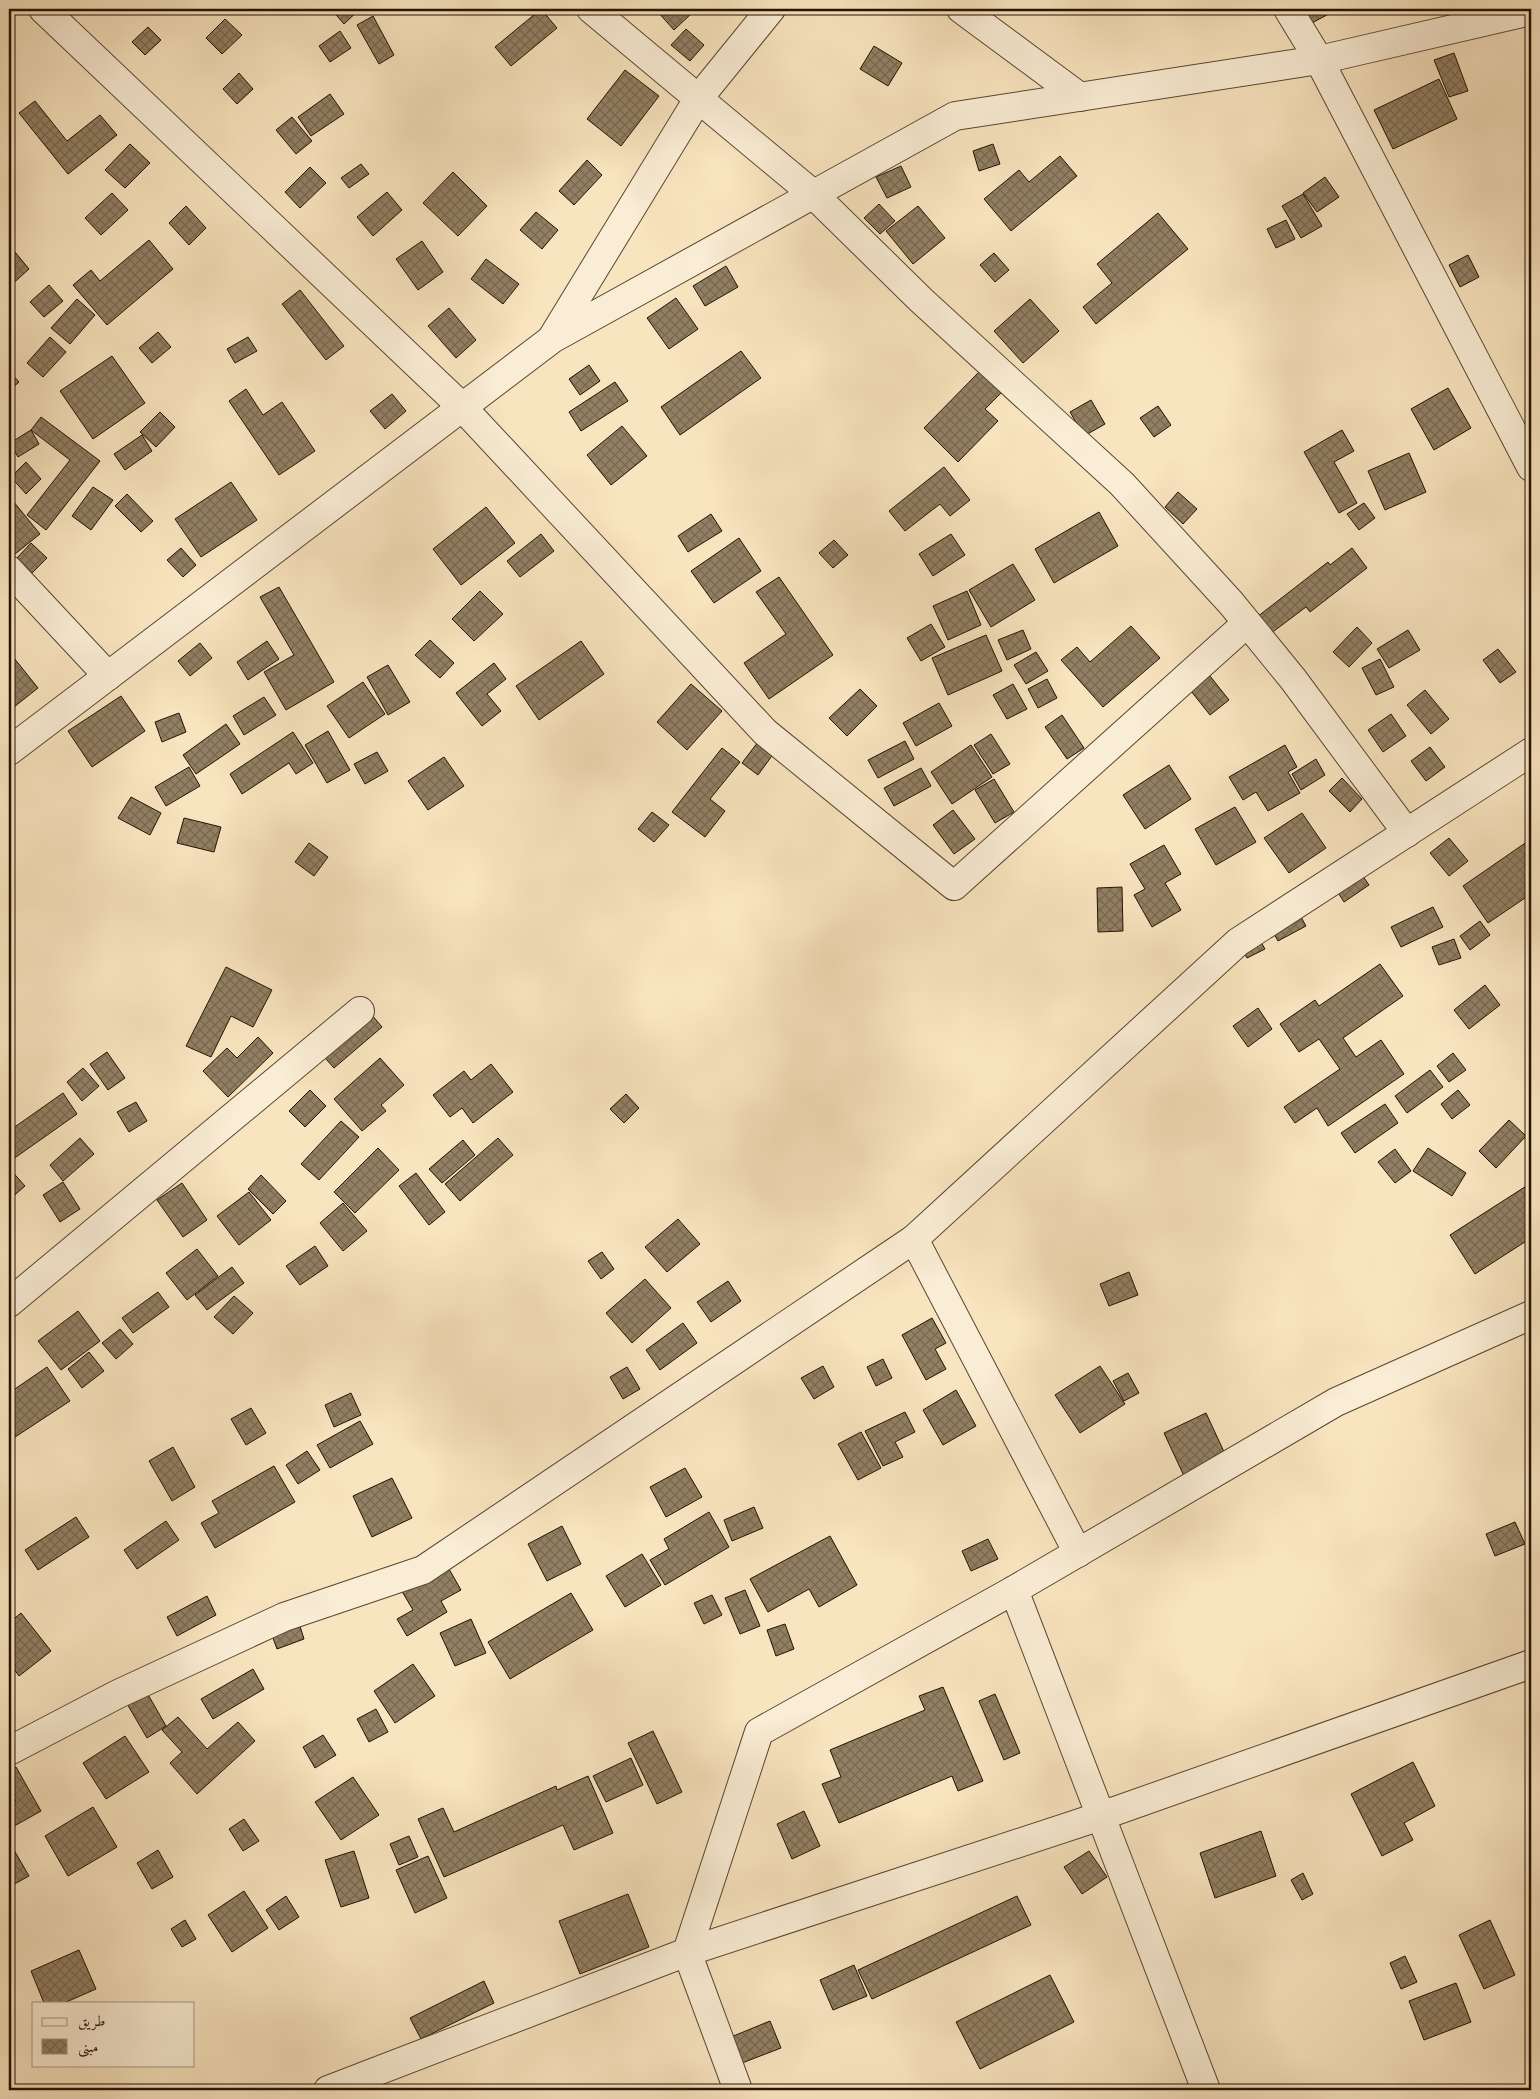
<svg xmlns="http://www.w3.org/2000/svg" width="1540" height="2099" font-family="Vollkorn,Amiri,serif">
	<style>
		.building { fill: url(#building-cross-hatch); stroke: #231301 }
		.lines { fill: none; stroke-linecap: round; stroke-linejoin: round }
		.minor-casing { stroke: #584730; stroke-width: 30 }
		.tertiary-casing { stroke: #584730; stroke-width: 30 }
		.minor { stroke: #faedd5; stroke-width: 28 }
		.tertiary { stroke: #faedd5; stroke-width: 28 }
	</style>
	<defs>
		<pattern id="building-cross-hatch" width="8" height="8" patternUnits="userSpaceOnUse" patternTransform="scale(1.25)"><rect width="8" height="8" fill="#928064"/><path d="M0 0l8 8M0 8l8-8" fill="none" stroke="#776850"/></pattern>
	</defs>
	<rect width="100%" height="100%" fill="#f8e4bf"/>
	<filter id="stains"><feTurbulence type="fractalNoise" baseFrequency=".004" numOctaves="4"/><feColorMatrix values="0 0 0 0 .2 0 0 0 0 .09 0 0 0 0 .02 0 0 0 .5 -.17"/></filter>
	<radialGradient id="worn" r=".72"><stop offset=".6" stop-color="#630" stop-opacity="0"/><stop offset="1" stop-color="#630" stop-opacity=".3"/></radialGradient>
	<g class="building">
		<polygon points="331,9 360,9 344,24"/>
		<polygon points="541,9 557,28 511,66 495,47"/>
		<polygon points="659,9 688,9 692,13 674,30 657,11"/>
		<polygon points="1301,9 1338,9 1310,24"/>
		<polygon points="373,16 394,55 379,64 357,25"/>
		<polygon points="225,19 242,35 222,54 206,38"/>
		<polygon points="148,27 161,40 145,55 132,42"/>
		<polygon points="686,29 704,45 690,61 671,45"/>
		<polygon points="340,31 351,48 330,62 319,46"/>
		<polygon points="874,46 902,63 888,86 860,69"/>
		<polygon points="1454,53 1468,91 1449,97 1434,60"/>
		<polygon points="625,70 659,96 621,146 587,119"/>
		<polygon points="239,73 253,89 237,104 223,89"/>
		<polygon points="1439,79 1457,119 1393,149 1374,110"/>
		<polygon points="330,94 344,114 311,136 298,117"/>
		<polygon points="35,101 67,141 100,115 117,135 68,174 19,113"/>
		<polygon points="292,117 312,141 296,154 276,130"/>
		<polygon points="130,144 150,163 125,188 105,170"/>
		<polygon points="993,144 1000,164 979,171 973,151"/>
		<polygon points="1060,156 1077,176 1011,231 984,199 1019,170 1029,182"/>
		<polygon points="587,160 602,175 574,205 559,191"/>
		<polygon points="361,164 369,174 349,188 341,178"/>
		<polygon points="901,166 911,187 887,198 876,177"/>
		<polygon points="310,167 326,183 300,208 285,192"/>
		<polygon points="453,172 487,206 458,236 423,203"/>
		<polygon points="1325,177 1339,197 1317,212 1303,193"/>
		<polygon points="387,192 402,210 373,236 357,217"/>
		<polygon points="112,193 128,210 101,235 85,218"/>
		<polygon points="1303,194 1322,226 1301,238 1282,206"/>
		<polygon points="879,204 895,221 880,234 864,218"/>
		<polygon points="186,206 206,228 189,245 169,223"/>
		<polygon points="918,206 945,238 913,264 886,231"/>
		<polygon points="536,212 558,230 542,249 520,230"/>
		<polygon points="1158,213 1188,249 1096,324 1083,307 1112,283 1097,264"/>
		<polygon points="1286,220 1295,239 1276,248 1267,229"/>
		<polygon points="149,240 173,269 107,325 73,285 91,270 100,281"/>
		<polygon points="422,241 443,272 418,290 396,259"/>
		<polygon points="15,252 29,269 9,287 9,257"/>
		<polygon points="994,253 1009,270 995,282 980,265"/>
		<polygon points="1468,255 1479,277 1460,287 1449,265"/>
		<polygon points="486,259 519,284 503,304 471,279"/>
		<polygon points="726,266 738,287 705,306 693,286"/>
		<polygon points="49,285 63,301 44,317 30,302"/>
		<polygon points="300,290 344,346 326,360 282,304"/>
		<polygon points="676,298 698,329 669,349 647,318"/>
		<polygon points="77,299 95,315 70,344 51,328"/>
		<polygon points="1030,299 1059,331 1023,363 994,331"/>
		<polygon points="449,308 476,340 456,358 428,326"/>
		<polygon points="158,332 171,347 152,363 139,348"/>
		<polygon points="50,337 66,352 43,377 27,363"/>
		<polygon points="248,337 257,351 235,363 227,349"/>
		<polygon points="741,351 761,378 680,435 661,407"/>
		<polygon points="112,356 145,403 93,439 60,391"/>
		<polygon points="589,365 600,381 580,395 569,379"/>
		<polygon points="9,371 19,382 9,391"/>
		<polygon points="979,372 1001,393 985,409 998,421 958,462 924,428"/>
		<polygon points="615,382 628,401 581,431 569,412"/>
		<polygon points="1448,388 1471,428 1434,450 1411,409"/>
		<polygon points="246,389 263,415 282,402 315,451 279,475 229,401"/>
		<polygon points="392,394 406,411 385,429 370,411"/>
		<polygon points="1091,400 1105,424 1084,436 1070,412"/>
		<polygon points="1158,406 1171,425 1154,437 1140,418"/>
		<polygon points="160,412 175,427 156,447 140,432"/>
		<polygon points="41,417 100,461 46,530 27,515 70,460 31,430"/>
		<polygon points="622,426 647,456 611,485 587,455"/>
		<polygon points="31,430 39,444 18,457 10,443"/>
		<polygon points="1342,430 1354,451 1334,462 1357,503 1339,513 1304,452"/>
		<polygon points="142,435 152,451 125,470 114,454"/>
		<polygon points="1409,453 1426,492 1385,510 1368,471"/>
		<polygon points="26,462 41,479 26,494 11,477"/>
		<polygon points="944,467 970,500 950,516 940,504 905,531 889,511"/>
		<polygon points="231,482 257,520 201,557 175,519"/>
		<polygon points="93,487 113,500 91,530 72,516"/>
		<polygon points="1178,492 1197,509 1183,524 1165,507"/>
		<polygon points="127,494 153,521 141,532 115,506"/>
		<polygon points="13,501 40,534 10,558 9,505"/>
		<polygon points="1364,503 1375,518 1359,530 1347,514"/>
		<polygon points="486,507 515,543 461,585 433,549"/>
		<polygon points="1099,512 1118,546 1054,583 1035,549"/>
		<polygon points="711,514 722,531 688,552 678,536"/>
		<polygon points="541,534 554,551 520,577 507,561"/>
		<polygon points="951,534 965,555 933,576 919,554"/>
		<polygon points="739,538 761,571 714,603 691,571"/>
		<polygon points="834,540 848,555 833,568 819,553"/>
		<polygon points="31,543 47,558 32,573 16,559"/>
		<polygon points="181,548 196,565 183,577 167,560"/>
		<polygon points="1352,548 1367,568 1310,612 1306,607 1270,634 1257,617 1328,562 1330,565"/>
		<polygon points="1013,564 1035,600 991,627 969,590"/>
		<polygon points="779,577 833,655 769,699 744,663 786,634 756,592"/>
		<polygon points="279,587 334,682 286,710 264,672 294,655 260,597"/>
		<polygon points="480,591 503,614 474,641 452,619"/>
		<polygon points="967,591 981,625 948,640 933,606"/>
		<polygon points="931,624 945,647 921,661 907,638"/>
		<polygon points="1131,626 1160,658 1103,707 1061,660 1077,647 1090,662"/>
		<polygon points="1357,627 1372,643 1349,667 1333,652"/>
		<polygon points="1023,630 1031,649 1007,660 998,640"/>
		<polygon points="1408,630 1420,650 1389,668 1377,649"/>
		<polygon points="986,635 1002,671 948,695 932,658"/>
		<polygon points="430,640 454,663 440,678 415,655"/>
		<polygon points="267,641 279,659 248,680 237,662"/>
		<polygon points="581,641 604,674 539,720 516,686"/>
		<polygon points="200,643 212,658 190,676 178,661"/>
		<polygon points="1498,649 1516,672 1500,683 1483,660"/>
		<polygon points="1036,652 1048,671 1026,684 1014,665"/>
		<polygon points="14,658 38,688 9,711 9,662"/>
		<polygon points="1380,659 1394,687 1376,695 1362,668"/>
		<polygon points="494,663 506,679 487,694 501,711 482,726 456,693"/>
		<polygon points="388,665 410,702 388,715 367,677"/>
		<polygon points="1206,671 1229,700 1210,715 1187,686"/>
		<polygon points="1047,679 1057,698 1038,708 1028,689"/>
		<polygon points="363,682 385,714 349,738 327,706"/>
		<polygon points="691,684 722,711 687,750 657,722"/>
		<polygon points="1013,684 1027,709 1007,719 993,695"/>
		<polygon points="860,689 877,706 847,736 829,718"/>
		<polygon points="1425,690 1449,719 1431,734 1407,705"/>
		<polygon points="121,696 145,731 92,767 68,731"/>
		<polygon points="264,697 276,715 244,735 233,716"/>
		<polygon points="939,703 952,726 916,746 903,723"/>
		<polygon points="179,713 186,732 162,742 155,722"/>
		<polygon points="1391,714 1406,736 1383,752 1368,730"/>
		<polygon points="1062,715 1084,748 1067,759 1045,727"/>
		<polygon points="226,724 240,744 196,774 183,755"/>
		<polygon points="328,731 350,770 327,783 305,745"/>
		<polygon points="293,732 313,763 296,774 289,763 242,794 230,774"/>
		<polygon points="991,734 1010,764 993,774 974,745"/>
		<polygon points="905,741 914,759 878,778 868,760"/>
		<polygon points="758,742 774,753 758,775 742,763"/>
		<polygon points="971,745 992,777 952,804 931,772"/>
		<polygon points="1285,745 1297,767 1288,772 1300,793 1268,811 1256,792 1243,800 1229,777"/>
		<polygon points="1430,747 1445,767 1426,781 1411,761"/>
		<polygon points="722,748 740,762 710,799 725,811 705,837 672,812"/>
		<polygon points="377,752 388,771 365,784 354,764"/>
		<polygon points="444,757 464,786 428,810 408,781"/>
		<polygon points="1316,759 1325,775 1301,790 1292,774"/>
		<polygon points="1169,765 1191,799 1145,829 1123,795"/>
		<polygon points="189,767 200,786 166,806 155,787"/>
		<polygon points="921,768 931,786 894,806 884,788"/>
		<polygon points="1342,778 1362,799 1350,812 1329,791"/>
		<polygon points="994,779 1014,812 995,823 975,790"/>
		<polygon points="131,797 161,813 150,835 118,818"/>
		<polygon points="1235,807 1256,842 1216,865 1195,829"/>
		<polygon points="953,810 975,839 954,854 933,825"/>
		<polygon points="652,812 669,825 654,842 638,829"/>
		<polygon points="1302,813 1326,848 1289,873 1264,838"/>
		<polygon points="184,818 221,827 214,852 177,843"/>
		<polygon points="1449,838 1468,861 1449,876 1430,853"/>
		<polygon points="1531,839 1531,894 1488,923 1463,886"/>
		<polygon points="309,843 328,857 314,876 295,862"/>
		<polygon points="1164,845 1181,874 1165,883 1181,910 1152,927 1134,895 1145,889 1130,864"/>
		<polygon points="1358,869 1369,885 1344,902 1334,886"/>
		<polygon points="1122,887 1123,931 1098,932 1097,888"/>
		<polygon points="1433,907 1443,927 1401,947 1391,927"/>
		<polygon points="1296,908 1306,926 1278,941 1268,923"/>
		<polygon points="1480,921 1490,935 1470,950 1460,936"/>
		<polygon points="1255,932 1265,949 1247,958 1238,941"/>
		<polygon points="1454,939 1461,958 1439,965 1432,947"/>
		<polygon points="1380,964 1403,996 1343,1038 1356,1057 1381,1040 1404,1074 1328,1126 1317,1108 1295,1123 1284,1107 1340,1069 1319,1039 1299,1052 1280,1024 1315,1000 1319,1006"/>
		<polygon points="226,967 272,990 253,1027 231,1016 211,1057 186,1046"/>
		<polygon points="1485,985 1500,1005 1469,1029 1454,1010"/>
		<polygon points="366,1008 382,1027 334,1068 318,1050"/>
		<polygon points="1258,1008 1272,1029 1248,1047 1233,1026"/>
		<polygon points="258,1037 273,1053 228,1097 203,1071 227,1048 237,1058"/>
		<polygon points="107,1052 125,1078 108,1090 90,1064"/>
		<polygon points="1453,1053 1466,1070 1449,1082 1437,1066"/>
		<polygon points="380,1058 404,1085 381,1105 386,1111 362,1131 334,1099"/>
		<polygon points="491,1064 513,1092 473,1123 462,1108 450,1117 433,1095 464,1071 471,1080"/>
		<polygon points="83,1068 99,1086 82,1101 67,1082"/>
		<polygon points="1430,1070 1443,1087 1407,1113 1395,1096"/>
		<polygon points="310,1090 326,1106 305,1127 289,1111"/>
		<polygon points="1458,1090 1470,1105 1452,1119 1441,1104"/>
		<polygon points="63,1093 77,1114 9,1162 9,1131"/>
		<polygon points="626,1094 639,1108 624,1123 610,1109"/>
		<polygon points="136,1102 147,1121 129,1132 117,1112"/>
		<polygon points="1385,1104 1398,1123 1355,1153 1341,1133"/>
		<polygon points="1509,1120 1526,1136 1496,1168 1479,1151"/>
		<polygon points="341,1121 359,1137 319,1180 301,1164"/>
		<polygon points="80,1138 94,1154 63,1181 50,1165"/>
		<polygon points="498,1138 513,1155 460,1201 445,1184"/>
		<polygon points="463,1140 475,1155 442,1183 429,1169"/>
		<polygon points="378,1148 399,1170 355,1213 334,1192"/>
		<polygon points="1428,1148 1466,1173 1452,1196 1413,1171"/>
		<polygon points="1395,1149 1411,1171 1395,1183 1378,1162"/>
		<polygon points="9,1168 25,1186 9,1200"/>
		<polygon points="416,1173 445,1212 429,1225 399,1186"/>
		<polygon points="261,1175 286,1201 273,1214 248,1189"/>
		<polygon points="63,1182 80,1209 60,1222 43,1195"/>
		<polygon points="182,1183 207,1220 183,1237 157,1200"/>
		<polygon points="1531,1183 1531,1238 1475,1274 1450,1235"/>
		<polygon points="249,1192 271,1220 239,1245 217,1216"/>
		<polygon points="343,1203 367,1231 343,1251 320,1223"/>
		<polygon points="678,1219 700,1244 667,1272 645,1247"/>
		<polygon points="315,1246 328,1266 300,1285 286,1266"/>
		<polygon points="197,1249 218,1276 187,1300 166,1273"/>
		<polygon points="602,1252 614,1269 601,1279 588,1261"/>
		<polygon points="232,1267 244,1283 207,1310 195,1295"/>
		<polygon points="1129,1272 1138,1295 1109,1306 1100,1284"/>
		<polygon points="645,1279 671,1308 632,1343 606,1313"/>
		<polygon points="728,1281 741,1301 711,1322 697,1302"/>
		<polygon points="158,1292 169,1307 133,1333 122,1318"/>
		<polygon points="234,1296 253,1313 233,1334 214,1317"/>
		<polygon points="78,1311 100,1341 61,1370 38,1341"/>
		<polygon points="932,1318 946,1343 935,1349 946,1369 926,1380 902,1335"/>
		<polygon points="683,1323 697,1343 660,1370 646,1350"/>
		<polygon points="120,1329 133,1344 116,1359 102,1343"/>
		<polygon points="89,1352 104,1371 82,1388 68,1369"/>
		<polygon points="883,1359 892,1378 876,1386 867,1367"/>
		<polygon points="823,1366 834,1387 814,1399 801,1378"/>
		<polygon points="1100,1366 1125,1404 1080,1433 1055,1395"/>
		<polygon points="47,1367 70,1401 9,1441 9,1393"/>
		<polygon points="627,1367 640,1389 623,1399 610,1377"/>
		<polygon points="1128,1373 1139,1393 1124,1401 1113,1381"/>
		<polygon points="956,1390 976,1426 943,1445 923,1410"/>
		<polygon points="351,1393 361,1415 334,1427 325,1405"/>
		<polygon points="251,1408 266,1433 246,1445 231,1419"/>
		<polygon points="905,1412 915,1432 895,1442 903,1457 883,1466 865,1431"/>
		<polygon points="1206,1413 1226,1456 1184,1476 1164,1433"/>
		<polygon points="360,1421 373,1444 330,1468 317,1445"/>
		<polygon points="861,1432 881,1468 858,1480 838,1444"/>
		<polygon points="173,1447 195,1487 172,1501 149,1461"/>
		<polygon points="307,1451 320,1470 298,1484 286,1465"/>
		<polygon points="274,1466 295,1502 215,1548 201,1523 219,1513 212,1501"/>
		<polygon points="685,1468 702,1497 666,1517 650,1487"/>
		<polygon points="392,1478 412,1518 372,1537 353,1496"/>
		<polygon points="754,1507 763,1528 732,1541 724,1520"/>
		<polygon points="709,1512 729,1547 665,1585 650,1560 669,1549 664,1539"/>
		<polygon points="76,1517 89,1537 38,1570 25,1550"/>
		<polygon points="166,1521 179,1540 137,1569 124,1550"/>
		<polygon points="1515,1522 1525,1544 1495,1556 1486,1534"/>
		<polygon points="562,1526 581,1564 547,1581 528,1544"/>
		<polygon points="830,1536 857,1585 819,1607 809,1589 768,1612 750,1579"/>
		<polygon points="988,1539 998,1559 971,1571 962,1551"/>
		<polygon points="642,1554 661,1585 625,1607 606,1576"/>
		<polygon points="445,1562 461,1590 441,1601 447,1612 407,1636 397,1619 413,1610 400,1588"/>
		<polygon points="745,1590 760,1626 740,1634 725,1598"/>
		<polygon points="571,1593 593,1630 510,1679 488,1642"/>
		<polygon points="712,1595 722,1615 704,1624 694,1603"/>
		<polygon points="207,1596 216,1615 177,1636 167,1617"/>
		<polygon points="21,1613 51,1651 19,1676 9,1662 9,1623"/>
		<polygon points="471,1619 486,1653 455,1666 440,1633"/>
		<polygon points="298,1620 304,1639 277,1649 270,1630"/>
		<polygon points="785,1624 794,1649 776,1656 767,1630"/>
		<polygon points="413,1664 435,1696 395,1723 374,1691"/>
		<polygon points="253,1669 264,1689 213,1719 201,1699"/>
		<polygon points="943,1687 983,1781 958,1791 952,1776 839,1823 822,1784 841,1777 830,1750 925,1710 919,1696"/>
		<polygon points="146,1691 166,1726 147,1738 126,1702"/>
		<polygon points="995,1694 1020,1753 1004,1760 979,1701"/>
		<polygon points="376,1709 388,1732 369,1742 357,1719"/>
		<polygon points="178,1717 207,1749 238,1722 255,1741 197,1794 170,1763 182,1752 162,1730"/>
		<polygon points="653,1731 682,1792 657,1804 628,1743"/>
		<polygon points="323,1735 336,1755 315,1768 303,1747"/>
		<polygon points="125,1736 149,1772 106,1799 83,1763"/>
		<polygon points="631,1758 643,1785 606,1802 593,1776"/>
		<polygon points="1413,1762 1435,1806 1404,1823 1413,1840 1382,1856 1351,1794"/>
		<polygon points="16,1767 41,1811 9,1829 9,1805 16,1801 9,1789 9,1771"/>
		<polygon points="588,1776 613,1833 574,1850 563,1825 444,1877 418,1819 443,1808 454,1832 556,1786 557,1790"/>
		<polygon points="353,1777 379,1815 341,1840 315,1802"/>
		<polygon points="93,1807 117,1847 68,1876 45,1836"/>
		<polygon points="804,1811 820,1846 792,1859 777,1824"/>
		<polygon points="244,1819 259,1841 243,1851 229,1829"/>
		<polygon points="1261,1831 1276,1876 1215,1898 1200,1853"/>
		<polygon points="409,1836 418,1857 399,1865 390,1844"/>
		<polygon points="14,1850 29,1876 9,1887 9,1853"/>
		<polygon points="158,1850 173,1877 152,1889 137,1863"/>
		<polygon points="354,1851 369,1898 341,1907 325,1860"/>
		<polygon points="1089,1851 1107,1877 1082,1894 1064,1867"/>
		<polygon points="428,1856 447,1898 415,1913 396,1870"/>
		<polygon points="1303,1873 1313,1894 1302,1900 1291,1880"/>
		<polygon points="244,1891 268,1928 232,1952 208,1915"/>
		<polygon points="628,1894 649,1947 580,1974 559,1921"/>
		<polygon points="286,1896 299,1917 279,1930 266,1910"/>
		<polygon points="1017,1896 1031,1925 872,1999 858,1970"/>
		<polygon points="185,1920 196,1939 182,1947 171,1929"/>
		<polygon points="1490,1920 1515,1975 1484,1989 1459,1935"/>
		<polygon points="79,1950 96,1989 64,2003 44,2003 31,1971"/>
		<polygon points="1405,1956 1417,1982 1401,1989 1390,1963"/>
		<polygon points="854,1965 867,1996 833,2010 820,1980"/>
		<polygon points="1050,1975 1074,2022 980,2069 956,2022"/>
		<polygon points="484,1981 494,2003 421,2039 410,2018"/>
		<polygon points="1456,1983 1471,2022 1424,2040 1409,2001"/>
		<polygon points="770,2021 781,2048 742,2063 731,2037"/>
	</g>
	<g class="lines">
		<g class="minor-casing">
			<g id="minor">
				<polyline points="43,9 462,407 765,732 954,886 1247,623"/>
				<polyline points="591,9 813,194 921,300 1122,484 1231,603 1293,679 1407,833"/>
				<polyline points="961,9 1080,97"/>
				<polyline points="1288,9 1319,60 1531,467"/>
				<polyline points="9,570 108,676"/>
				<polyline points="914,1239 1078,1553"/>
				<polyline points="9,1303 360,1011"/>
				<polyline points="1014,1590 1206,2090"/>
				<polyline points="9,1751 118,1694 284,1617 423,1570 914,1239 1238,942 1531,752"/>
				<polyline points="328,2090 687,1952 759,1732 1014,1590 1336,1402 1531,1315"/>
				<polyline points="738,2090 687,1952 1101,1816 1531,1664"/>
			</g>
		</g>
		<g class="tertiary-casing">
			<g id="tertiary">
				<polyline points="552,338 698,99 771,9"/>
				<polyline points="9,751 552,339 955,116 1319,60 1531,11"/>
			</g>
		</g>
		<use href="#minor" class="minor"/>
		<use href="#tertiary" class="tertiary"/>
	</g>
	<rect width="1540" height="2099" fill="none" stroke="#f8e4bf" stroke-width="30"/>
	<rect x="10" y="10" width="1520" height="2079" fill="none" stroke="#231301" stroke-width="2.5"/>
	<rect x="15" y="15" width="1510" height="2069" fill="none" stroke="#231301"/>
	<rect x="32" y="2002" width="162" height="65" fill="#faedd5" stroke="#a49680"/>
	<rect x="42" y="2018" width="25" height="8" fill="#faedd5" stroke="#a49680"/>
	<text x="78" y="2026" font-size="15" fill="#231301">طريق</text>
	<rect x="42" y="2039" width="25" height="15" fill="url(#building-cross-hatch)" stroke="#a49680"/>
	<text x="78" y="2052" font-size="15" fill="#231301">مبنى</text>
	<rect width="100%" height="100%" filter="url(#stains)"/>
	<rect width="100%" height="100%" fill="url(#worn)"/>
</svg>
